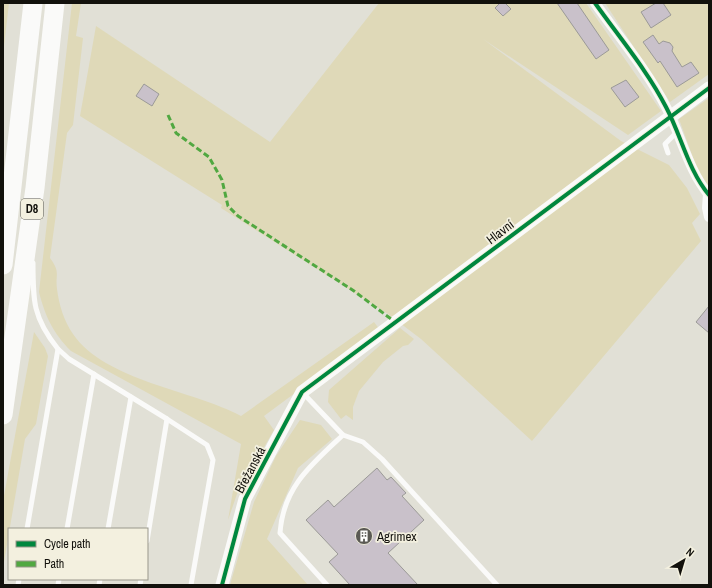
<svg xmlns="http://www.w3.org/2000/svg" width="712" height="588" font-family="'Archivo Narrow',sans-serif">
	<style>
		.green { fill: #dfd9b8 }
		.building { fill: #c9c1ca; stroke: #9b9a97 }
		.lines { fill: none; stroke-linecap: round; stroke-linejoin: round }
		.service { stroke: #fafaf9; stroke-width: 5 }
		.minor { stroke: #fafaf9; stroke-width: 10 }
		.tertiary { stroke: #fafaf9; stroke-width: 13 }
		.motorway { stroke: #fafaf9; stroke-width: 19 }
		.quiet { stroke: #51a841; stroke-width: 3; stroke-dasharray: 6 3; stroke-linecap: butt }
		.cycleway-casing { stroke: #f3f0df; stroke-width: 6 }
		.cycleway { stroke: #00873e; stroke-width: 4 }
		.labels { text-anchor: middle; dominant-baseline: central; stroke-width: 3.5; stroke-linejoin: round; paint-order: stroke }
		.shield { fill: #f3f0df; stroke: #56544b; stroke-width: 1 }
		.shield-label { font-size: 12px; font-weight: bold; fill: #12110c }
		.street-label { font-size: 13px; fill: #12110c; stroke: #f3f0df }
		.poi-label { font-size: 13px; fill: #12110c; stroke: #f3f0df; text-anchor: start }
	</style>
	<rect width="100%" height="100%" fill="#e1e0d6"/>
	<g class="green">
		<polygon points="3,3 9,3 3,55"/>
		<path d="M72 3H81L76 36 83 38 73 125 67 133 50 258C61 273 55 274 57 289 59 305 64 321 73 334 105 381 193 390 241 416L374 322 380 330 264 416 274 430 237 494 228 520 241 444 71 351C53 333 45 316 39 292Z"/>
		<polygon points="379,3 500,3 495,8 503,16 511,9 505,3 586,3 661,111 628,135 483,39 621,141 669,165 687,188 700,214 692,223 701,241 532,441 421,339 388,314 221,208 222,205 80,116 96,26 270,142"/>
		<polygon points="605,3 709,3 709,74 670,102"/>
		<polygon points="709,98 709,189 701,180 679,119"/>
		<polygon points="400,328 414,339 408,345 403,346 383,362 359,391 353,407 353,420 346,415 341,419 328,402 329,390"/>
		<polygon points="34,332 45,348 48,356 36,424 25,439 3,568 3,501"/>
		<polygon points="300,420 321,425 332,439 298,468 267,539 308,585 230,585 254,502 276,456"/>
	</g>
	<g class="building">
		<polygon points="500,3 505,3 511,9 503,16 495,8"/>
		<polygon points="557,3 577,3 609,50 596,59"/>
		<polygon points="656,3 663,3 671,15 651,28 641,12"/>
		<polygon points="653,35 659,44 663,41 670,43 673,47 672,51 682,67 691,62 699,73 677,87 660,61 658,63 643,42"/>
		<polygon points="626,80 639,97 625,107 611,88"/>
		<polygon points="144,84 159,94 152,106 136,96"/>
		<polygon points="709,306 709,333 696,322"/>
		<polygon points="377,468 387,480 391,477 406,493 402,496 424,520 388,553 418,585 350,585 329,562 338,554 306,520 328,500 334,507"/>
	</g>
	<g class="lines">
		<g class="service">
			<polyline points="668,153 665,144 677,132"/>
			<polyline points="58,349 69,359 167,419 147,541"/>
			<polyline points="303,393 343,435 363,442 382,459 497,585"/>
			<polyline points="167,419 207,445 213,460 191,585"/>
			<path d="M27 529 58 349C33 318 33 301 33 263"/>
			<polyline points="67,529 94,374"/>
			<polyline points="108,529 131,397"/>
			<polyline points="18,585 19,579"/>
			<polyline points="58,585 59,579"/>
			<polyline points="99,585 100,579"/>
			<polyline points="140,585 141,579"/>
			<path d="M327 585 280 533C283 487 312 464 343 435"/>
		</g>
		<g class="minor">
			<path d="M595 3C619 37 647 70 666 107 681 135 688 170 709 195"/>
			<polyline points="708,194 707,208 709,217"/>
		</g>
		<polyline class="tertiary" points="222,585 245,499 302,392 709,88"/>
		<g class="motorway">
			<polyline points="3,265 33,3"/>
			<polyline points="3,415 35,188 55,3"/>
		</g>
		<polyline class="quiet" points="168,115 176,133 209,157 222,180 228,206 238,216 354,291 395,322"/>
		<g class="cycleway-casing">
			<g id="cycleway">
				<path d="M595 3C619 37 647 70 666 107 681 135 688 170 709 195"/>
				<polyline points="222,585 245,499 302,392 709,88"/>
			</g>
		</g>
		<use href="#cycleway" class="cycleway"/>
	</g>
	<defs>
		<g id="building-disc" transform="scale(0.9)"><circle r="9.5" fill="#5a5953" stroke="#f3f0df"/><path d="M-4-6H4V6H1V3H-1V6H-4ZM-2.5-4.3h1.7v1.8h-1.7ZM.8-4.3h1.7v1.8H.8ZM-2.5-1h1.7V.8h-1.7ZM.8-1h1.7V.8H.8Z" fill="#fff"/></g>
	</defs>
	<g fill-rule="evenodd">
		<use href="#building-disc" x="364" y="536"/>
	</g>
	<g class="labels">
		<rect class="shield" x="21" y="199" width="22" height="20" rx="3"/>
		<g class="shield-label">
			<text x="32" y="209">D8</text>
		</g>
		<g class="street-label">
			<text transform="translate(500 232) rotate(-37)">Hlavní</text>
			<text transform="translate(250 470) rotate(-62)">Břežanská</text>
		</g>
		<g class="poi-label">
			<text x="377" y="536">Agrimex</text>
		</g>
	</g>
	<rect width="712" height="588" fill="none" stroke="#12110c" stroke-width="8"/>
	<rect x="8" y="528" width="140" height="52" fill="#f3f0df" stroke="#99978b"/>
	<rect x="16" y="541" width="20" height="6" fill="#00873e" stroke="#99978b"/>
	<text x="44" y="548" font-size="12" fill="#12110c">Cycle path</text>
	<rect x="16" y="561" width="20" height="6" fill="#51a841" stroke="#99978b"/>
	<text x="44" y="568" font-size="12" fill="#12110c">Path</text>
	<g transform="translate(684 560) rotate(38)" stroke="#f3f0df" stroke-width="3" paint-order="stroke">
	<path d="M0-3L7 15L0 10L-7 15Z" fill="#12110c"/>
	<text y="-6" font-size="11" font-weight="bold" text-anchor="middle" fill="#12110c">N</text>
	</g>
</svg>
